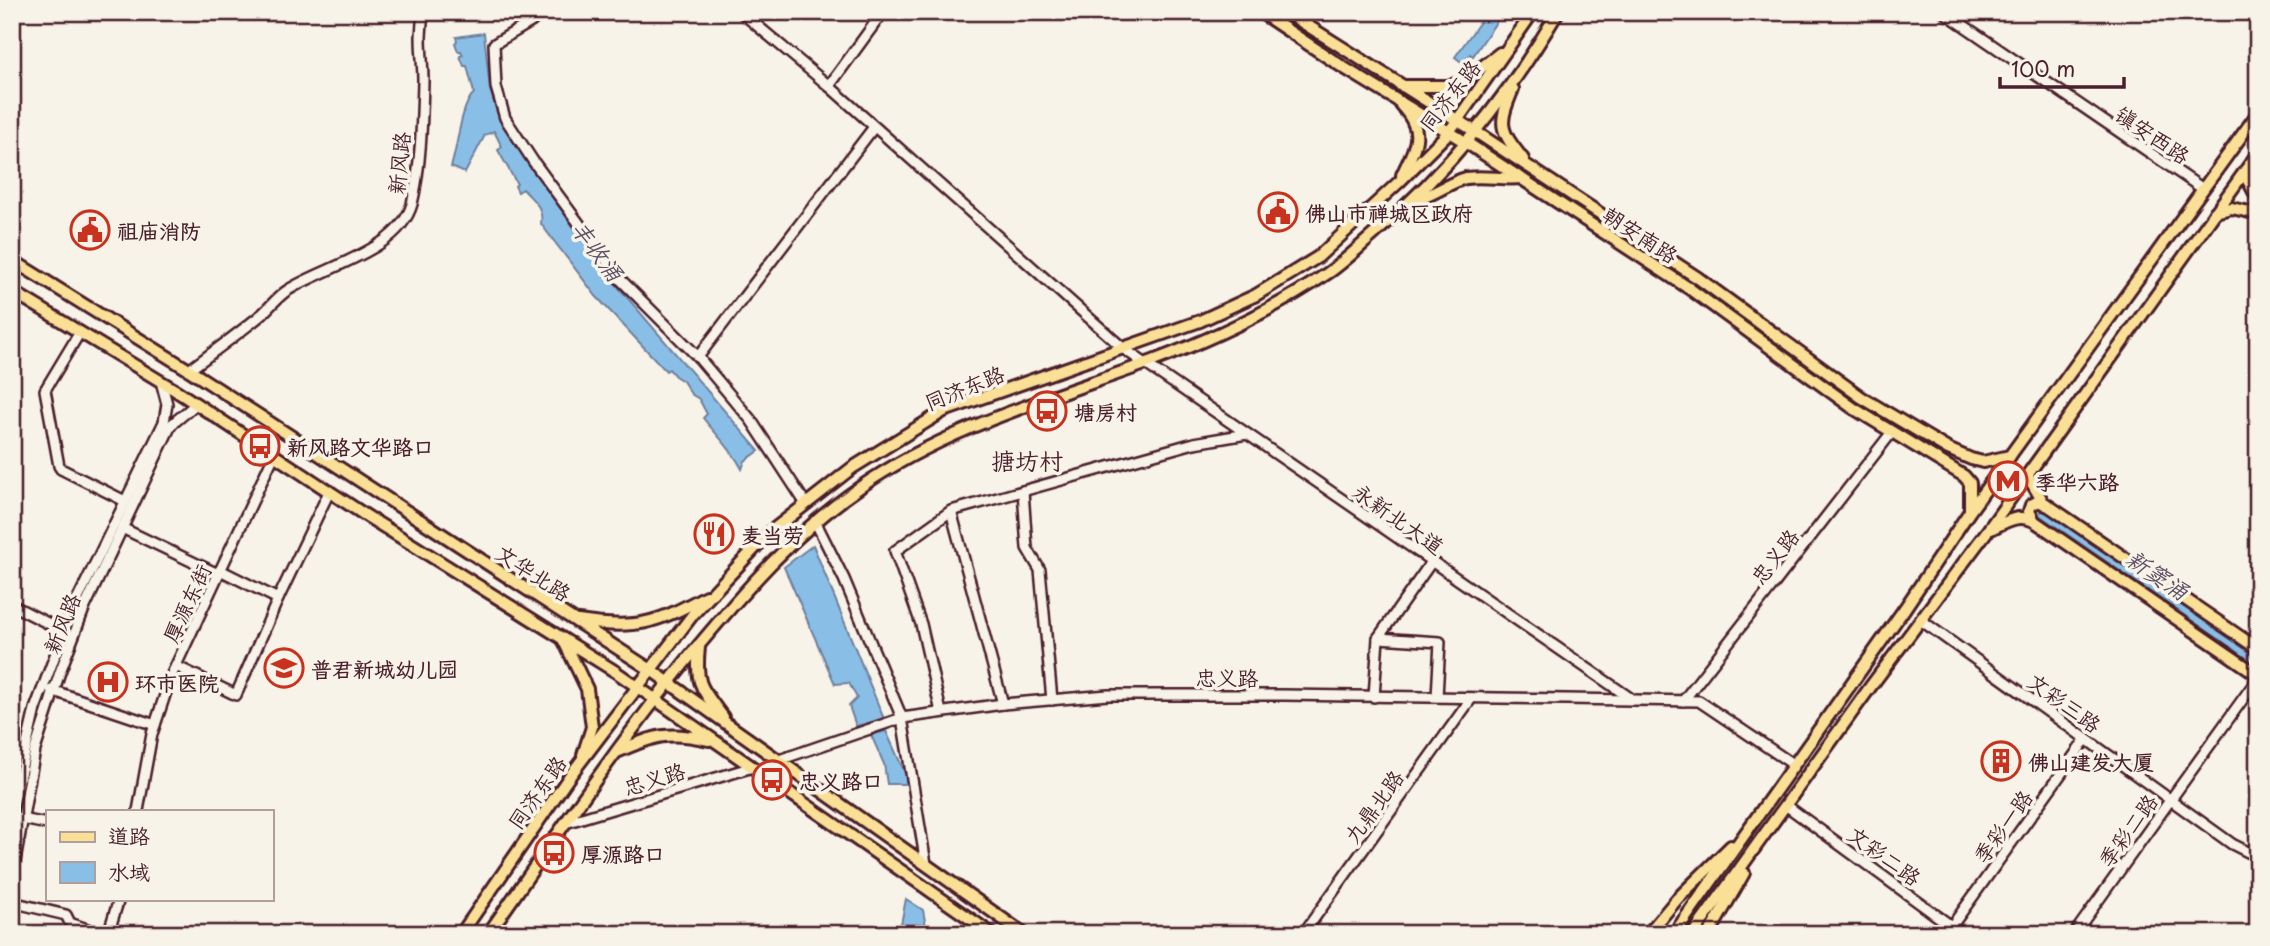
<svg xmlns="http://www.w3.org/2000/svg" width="2270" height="946" font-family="'Playpen Sans','LXGW WenKai TC',sans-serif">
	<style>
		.water { fill: #89bfe7; stroke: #707f9c; stroke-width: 2 }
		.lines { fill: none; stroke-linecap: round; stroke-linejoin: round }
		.minor-casing { stroke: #4a1f2b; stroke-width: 14 }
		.major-casing { stroke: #4a1f2b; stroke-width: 16 }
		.minor { stroke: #f7f3e8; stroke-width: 9 }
		.major { stroke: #f9e096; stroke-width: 10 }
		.labels { text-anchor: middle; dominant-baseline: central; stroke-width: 7; stroke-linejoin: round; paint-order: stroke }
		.street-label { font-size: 21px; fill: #4a1f2b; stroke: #f7f3e8 }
		.poi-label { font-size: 21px; font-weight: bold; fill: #4a1f2b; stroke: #f7f3e8; text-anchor: start }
		.water-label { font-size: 23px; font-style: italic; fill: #5d4f63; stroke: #f7f3e8 }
		.quarter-label { font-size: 24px; fill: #4a1f2b; stroke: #f7f3e8 }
	</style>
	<rect width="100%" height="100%" fill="#f7f3e8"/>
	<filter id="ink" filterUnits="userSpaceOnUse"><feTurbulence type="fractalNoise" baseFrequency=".0143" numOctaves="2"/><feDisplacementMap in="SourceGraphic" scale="14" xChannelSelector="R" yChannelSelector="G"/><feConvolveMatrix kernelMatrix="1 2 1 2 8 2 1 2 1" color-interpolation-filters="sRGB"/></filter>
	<g filter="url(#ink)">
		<g class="water">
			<polygon points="1487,12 1503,12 1473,56 1470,54 1465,65 1455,57"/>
			<path d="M484 33 490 90 498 114 512 138 601 267 759 451 745 461 742 469C732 449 717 436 703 418L707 414 699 399 691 394 683 381 675 376 669 369 666 371 596 296 541 224C544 206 533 201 523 189L518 192 515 186 517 184 498 150 502 147 494 131 485 135 465 173 451 167C458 147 460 106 474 93L467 66H464L460 56 463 55 461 51H458L455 43 457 41 456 37Z"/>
			<polygon points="2041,509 2258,658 2258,666 2039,515"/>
			<polygon points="813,545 884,719 856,726 849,706 857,698 849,683 835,684 784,567"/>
			<polygon points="886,731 910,784 887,784 884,764 871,735"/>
			<polygon points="906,899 923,910 926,927 923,934 899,934"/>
		</g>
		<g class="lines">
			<g class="minor-casing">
				<g id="minor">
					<polyline points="542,12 531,22 494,44 496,87 505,118 533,161 620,279 698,357 751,420 806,504"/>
					<polyline points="741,12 829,86 1124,349 1633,700"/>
					<polyline points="1944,12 2203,189"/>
					<polyline points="829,86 883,12"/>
					<polyline points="80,332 45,390 59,466 61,469 125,501"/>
					<polyline points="698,357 874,127"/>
					<path d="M189 370C213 352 238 334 261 315 270 307 278 296 288 290 326 266 399 251 412 204 421 167 422 119 423 81 423 57 418 36 424 12"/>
					<polyline points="1023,491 1027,548 1040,570 1052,700"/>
					<polyline points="951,511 1003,704"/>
					<polyline points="815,521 844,579 902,718 926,864"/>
					<polyline points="122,528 218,574"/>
					<polyline points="220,570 278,599"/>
					<polyline points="12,605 67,633"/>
					<polyline points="1922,621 2232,844 2258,857"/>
					<polyline points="1378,638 1440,642 1437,697"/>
					<polyline points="176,666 236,695 278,599 329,492"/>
					<polyline points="51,690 155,725"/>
					<polyline points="1374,697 1378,638 1432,561"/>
					<polyline points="1683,701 1892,432"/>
					<polyline points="941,712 921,624 895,551 951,511 1194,443 1247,434"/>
					<polyline points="779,760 902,718 1003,704 1108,695 1283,695 1699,701 1794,765"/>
					<polyline points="1787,806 1962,934"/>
					<polyline points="12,809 35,709 70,615 164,422 167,404 161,381"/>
					<polyline points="138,811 152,734 172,674 274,455"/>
					<polyline points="12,817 47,824"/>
					<polyline points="565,823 753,767"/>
					<polyline points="12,878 35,750 60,672 84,609 171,425 196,404"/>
					<polyline points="12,902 66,915 70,923 93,931 92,934"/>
					<polyline points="108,934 119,899"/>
					<polyline points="970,934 977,923"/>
					<polyline points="1303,934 1471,699"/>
					<polyline points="1946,934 2086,739"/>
					<polyline points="2074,934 2258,678"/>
				</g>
			</g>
			<g class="major-casing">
				<g id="major">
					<polyline points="1260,12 1341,66 1467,143 1690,289 1853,408 1964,476 1970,483 1970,510"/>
					<polyline points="1286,12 1476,132 1698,278 1861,397 1948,449 1971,459 1983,462 2010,456"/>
					<polyline points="1401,86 1448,86 1463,82 1500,53"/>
					<path d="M1513 89C1498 125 1499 129 1523 159"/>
					<path d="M1401 105C1426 132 1416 145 1402 175"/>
					<polyline points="2244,173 2258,199"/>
					<path d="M1416 200C1434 195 1450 182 1466 178 1484 175 1503 180 1521 178"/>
					<polyline points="2215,212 2232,208 2258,214"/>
					<polyline points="12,260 189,370 651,670 1024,934"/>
					<polyline points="12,291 175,390 365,515 616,672 992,934"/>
					<polyline points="2028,476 2043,502 2258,649"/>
					<polyline points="2034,521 2029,511 2031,505 2039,501 2046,505"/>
					<path d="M1991 529C2005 522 2019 513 2034 521L2258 675"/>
					<path d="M578 621C636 630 655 624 706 596"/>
					<polyline points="563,639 587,689 592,727 583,755"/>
					<path d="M699 647C695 684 701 688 723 717"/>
					<path d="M617 752C655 735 668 731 709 740"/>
					<polyline points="461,934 569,777 694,613 769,533 852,468 944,411 1200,321 1256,295 1318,257 1399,182 1449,132 1533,12"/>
					<path d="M488 934C555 838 620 741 694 651 744 591 795 532 859 488 948 426 1053 398 1153 361 1214 338 1274 310 1328 273 1344 262 1358 248 1373 235 1449 170 1507 98 1558 12"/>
					<polyline points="1648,934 1677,899 1731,846"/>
					<polyline points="1674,934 1905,608 1970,511 2258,113"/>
					<polyline points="1693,934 1871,686 1988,530 2258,153"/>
					<polyline points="1709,934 1744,873"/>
				</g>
			</g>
			<use href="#minor" class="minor"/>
			<use href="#major" class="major"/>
		</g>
	</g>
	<defs>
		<g id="civic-ring" transform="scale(2.0125)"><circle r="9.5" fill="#f7f3e8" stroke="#c8321e" stroke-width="1.5"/><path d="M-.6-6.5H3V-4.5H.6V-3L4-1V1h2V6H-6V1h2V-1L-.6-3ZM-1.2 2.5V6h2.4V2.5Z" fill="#c8321e"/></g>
		<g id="bus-ring" transform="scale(2.0125)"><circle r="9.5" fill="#f7f3e8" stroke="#c8321e" stroke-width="1.5"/><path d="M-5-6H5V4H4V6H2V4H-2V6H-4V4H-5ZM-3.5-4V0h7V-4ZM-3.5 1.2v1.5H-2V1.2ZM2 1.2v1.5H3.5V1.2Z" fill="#c8321e"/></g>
		<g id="metro-ring" transform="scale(2.0125)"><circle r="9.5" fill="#f7f3e8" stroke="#c8321e" stroke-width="1.5"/><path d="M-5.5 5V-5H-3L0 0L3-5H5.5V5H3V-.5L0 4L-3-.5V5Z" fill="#c8321e"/></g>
		<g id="restaurant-ring" transform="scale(2.0125)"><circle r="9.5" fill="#f7f3e8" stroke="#c8321e" stroke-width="1.5"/><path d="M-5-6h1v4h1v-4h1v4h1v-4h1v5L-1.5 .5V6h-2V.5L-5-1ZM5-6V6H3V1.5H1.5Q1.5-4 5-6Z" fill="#c8321e"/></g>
		<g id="school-ring" transform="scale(2.0125)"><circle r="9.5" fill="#f7f3e8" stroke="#c8321e" stroke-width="1.5"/><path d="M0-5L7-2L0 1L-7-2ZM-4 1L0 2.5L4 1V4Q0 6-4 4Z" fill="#c8321e"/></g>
		<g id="hospital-ring" transform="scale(2.0125)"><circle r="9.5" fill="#f7f3e8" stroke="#c8321e" stroke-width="1.5"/><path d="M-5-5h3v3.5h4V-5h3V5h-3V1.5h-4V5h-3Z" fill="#c8321e"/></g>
		<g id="building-ring" transform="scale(2.0125)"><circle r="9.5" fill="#f7f3e8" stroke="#c8321e" stroke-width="1.5"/><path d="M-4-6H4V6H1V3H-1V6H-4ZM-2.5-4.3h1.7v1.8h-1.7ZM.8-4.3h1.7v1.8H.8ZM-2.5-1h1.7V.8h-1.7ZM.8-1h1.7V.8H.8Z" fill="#c8321e"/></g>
	</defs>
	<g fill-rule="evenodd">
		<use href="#civic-ring" x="1278" y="212"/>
		<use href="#civic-ring" x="90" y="230"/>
		<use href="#bus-ring" x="1047" y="411"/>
		<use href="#bus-ring" x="260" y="446"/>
		<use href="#metro-ring" x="2008" y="481"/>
		<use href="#restaurant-ring" x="714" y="534"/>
		<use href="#school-ring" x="284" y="668"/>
		<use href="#hospital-ring" x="108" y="682"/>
		<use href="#building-ring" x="2001" y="761"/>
		<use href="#bus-ring" x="772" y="780"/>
		<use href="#bus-ring" x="554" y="853"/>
	</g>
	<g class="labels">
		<g class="street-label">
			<text transform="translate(1449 95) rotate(-52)">同济东路</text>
			<text transform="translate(2153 134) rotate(34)">镇安西路</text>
			<text transform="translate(398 163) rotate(-84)">新风路</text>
			<text transform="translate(1641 234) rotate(33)">朝安南路</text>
			<text transform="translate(964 387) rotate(-22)">同济东路</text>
			<text transform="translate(1399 518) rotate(35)">永新北大道</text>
			<text transform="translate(1774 556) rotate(-52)">忠义路</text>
			<text transform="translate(534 572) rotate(33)">文华北路</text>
			<text transform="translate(186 603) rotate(-65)">厚源东街</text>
			<text transform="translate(61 623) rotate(-68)">新风路</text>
			<text x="1227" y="677">忠义路</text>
			<text transform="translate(2065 702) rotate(36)">文彩三路</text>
			<text transform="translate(654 778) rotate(-17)">忠义路</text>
			<text transform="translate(536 792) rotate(-55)">同济东路</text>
			<text transform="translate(1373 806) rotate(-54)">九鼎北路</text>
			<text transform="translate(2002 826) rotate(-54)">季彩一路</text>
			<text transform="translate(2127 830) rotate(-54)">季彩二路</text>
			<text transform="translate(1885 855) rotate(36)">文彩二路</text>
		</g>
		<g class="poi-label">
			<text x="1305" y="212">佛山市禅城区政府</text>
			<text x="117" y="230">祖庙消防</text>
			<text x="1074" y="411">塘房村</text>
			<text x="287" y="446">新风路文华路口</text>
			<text x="2035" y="481">季华六路</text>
			<text x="741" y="534">麦当劳</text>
			<text x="311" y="668">普君新城幼儿园</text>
			<text x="135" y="682">环市医院</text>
			<text x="2028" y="761">佛山建发大厦</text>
			<text x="799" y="780">忠义路口</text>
			<text x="581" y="853">厚源路口</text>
		</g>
		<g class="water-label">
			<text transform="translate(598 250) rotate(53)">丰收涌</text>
			<text transform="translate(2158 574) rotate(34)">新窦涌</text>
		</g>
		<g class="quarter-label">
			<text x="1027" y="460">搪坊村</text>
		</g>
	</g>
	<rect width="2270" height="946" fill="none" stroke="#f7f3e8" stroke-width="42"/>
	<rect x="21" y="21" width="2228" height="904" fill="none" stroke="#4a1f2b" stroke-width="2.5" filter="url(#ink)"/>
	<rect x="46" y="810" width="228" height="91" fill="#f7f3e8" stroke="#b29e9c" stroke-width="2"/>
	<rect x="60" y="832" width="35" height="10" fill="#f9e096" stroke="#b29e9c" stroke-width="2"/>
	<text x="108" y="844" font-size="21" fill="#4a1f2b">道路</text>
	<rect x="60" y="862" width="35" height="21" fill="#89bfe7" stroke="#b29e9c" stroke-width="2"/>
	<text x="108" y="880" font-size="21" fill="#4a1f2b">水域</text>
	<path d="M2000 77v10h124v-10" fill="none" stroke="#4a1f2b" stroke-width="3.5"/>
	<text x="2011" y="77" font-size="21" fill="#4a1f2b" stroke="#f7f3e8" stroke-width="5" paint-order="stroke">100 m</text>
</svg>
